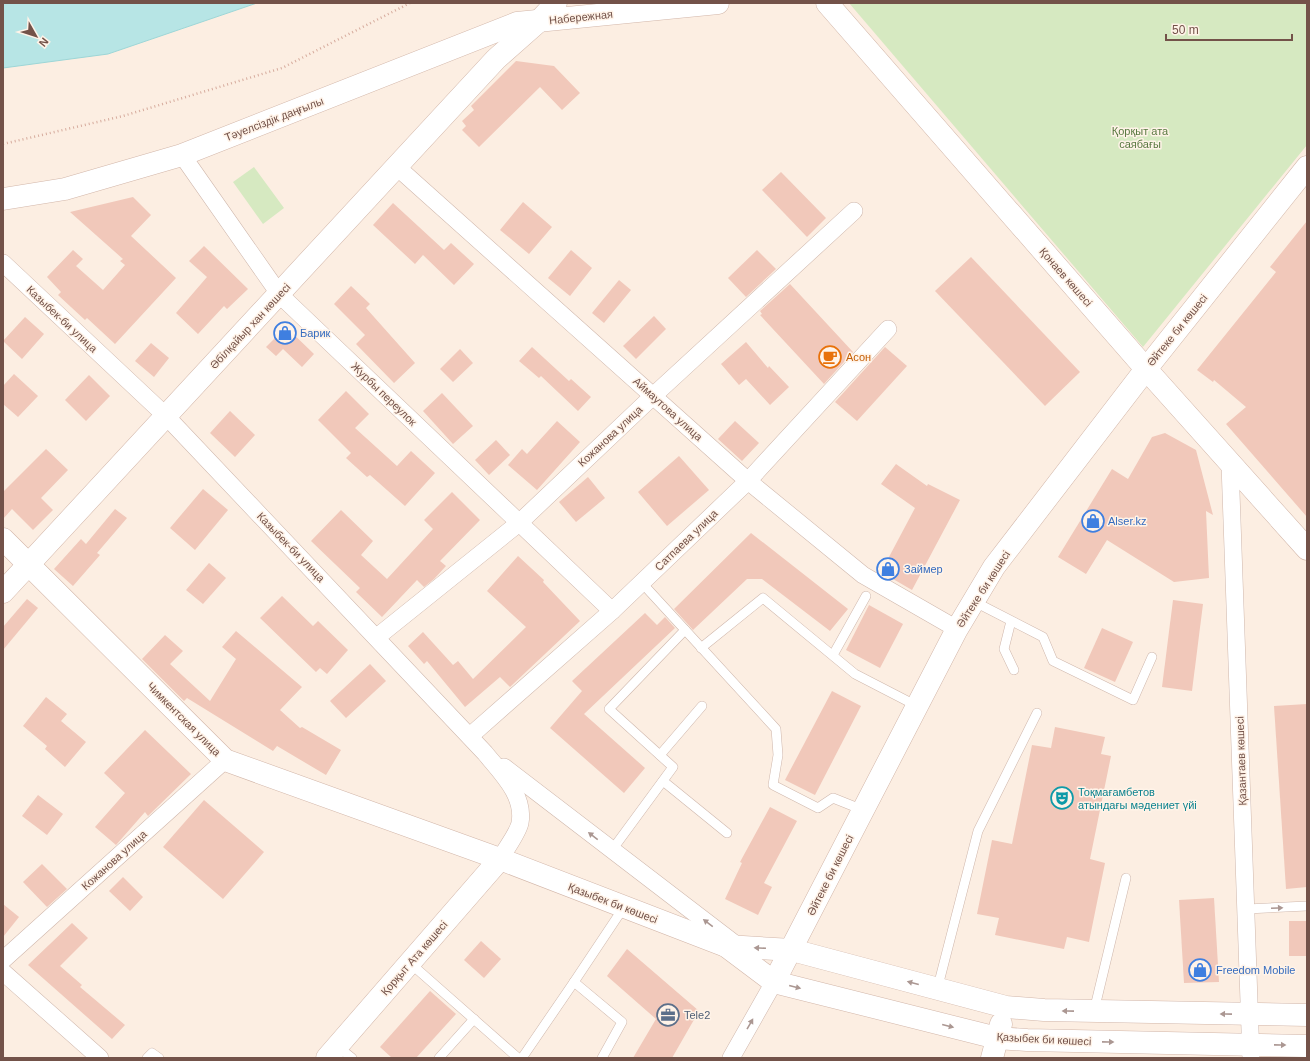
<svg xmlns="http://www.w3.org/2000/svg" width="1310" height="1061" font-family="Arial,sans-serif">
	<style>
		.green { fill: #d6e9c1 }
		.water { fill: #b7e5e5; stroke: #9dd6d7 }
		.building { fill: #f1c8ba }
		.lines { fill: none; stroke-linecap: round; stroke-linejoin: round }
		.lane-casing { stroke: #cfb7ac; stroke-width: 10 }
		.street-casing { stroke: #cfb7ac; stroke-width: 18 }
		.secondary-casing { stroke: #d2b6a9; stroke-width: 23 }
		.path { stroke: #d6ab9d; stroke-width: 2.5; stroke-dasharray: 1 3; stroke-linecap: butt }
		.lane { stroke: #fff; stroke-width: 9 }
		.street { stroke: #fff; stroke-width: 17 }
		.secondary { stroke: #fff; stroke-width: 22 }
		.oneway { fill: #ab9792 }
		.labels { text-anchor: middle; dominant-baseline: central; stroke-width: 3; stroke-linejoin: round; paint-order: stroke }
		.street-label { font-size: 11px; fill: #735249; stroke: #fff3e8 }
		.park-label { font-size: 11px; fill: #597941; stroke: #fff3e8 }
		.shop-label { font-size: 11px; fill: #366cbe; stroke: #fff3e8; text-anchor: start }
		.food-label { font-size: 11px; fill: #c56008; stroke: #fff3e8; text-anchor: start }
		.culture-label { font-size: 11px; fill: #0d838f; stroke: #fff3e8; text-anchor: start }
		.service-label { font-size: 11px; fill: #4e5e75; stroke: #fff3e8; text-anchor: start }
	</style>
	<rect width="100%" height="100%" fill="#fceee2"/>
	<g class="green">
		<polygon points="849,3 1307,3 1307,145 1143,347"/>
		<polygon points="254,167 284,208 263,224 233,182"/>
	</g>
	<polygon class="water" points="3,3 257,3 108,54 3,68"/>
	<g class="building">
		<polygon points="516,61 554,66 580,93 562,110 540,87 479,147 462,130 466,126 462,121 474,110 471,106"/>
		<polygon points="781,172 826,218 807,237 762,190"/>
		<polygon points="133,197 151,215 131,236 176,278 115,344 87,318 85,320 58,295 61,292 47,277 73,250 83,259 76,266 103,290 125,265 120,261 123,259 70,212"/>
		<polygon points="523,202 552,227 529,254 500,230"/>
		<polygon points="393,203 444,250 451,243 474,264 454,285 423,255 415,264 373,225"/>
		<polygon points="1307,221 1307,517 1226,424 1246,407 1214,380 1213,382 1197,370 1276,272 1270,267"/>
		<polygon points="204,246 248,289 227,309 224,306 198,334 176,313 207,277 189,261"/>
		<polygon points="571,250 592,268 570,296 548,278"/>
		<polygon points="757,250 776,269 746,297 728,278"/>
		<polygon points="971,257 1080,372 1045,406 935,291"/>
		<polygon points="619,280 631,290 604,323 592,313"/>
		<polygon points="790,284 853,352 824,384 760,315 762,314 760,311"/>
		<polygon points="351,286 370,304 366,308 415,363 394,383 356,344 365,335 334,304"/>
		<polygon points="654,316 666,329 636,359 623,346"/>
		<polygon points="25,317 44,334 22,359 3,341"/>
		<polygon points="286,327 314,354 302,367 283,349 276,356 266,347"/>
		<polygon points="746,342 768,368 769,366 789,387 770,405 746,379 739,385 721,364"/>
		<polygon points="151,343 169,358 154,377 135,361"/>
		<polygon points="532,347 569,381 571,379 591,397 578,411 541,376 539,378 519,361"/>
		<polygon points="885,347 907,366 857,421 835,402"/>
		<polygon points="460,349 473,363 453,382 440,369"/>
		<polygon points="14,374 38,396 18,417 3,404 3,386"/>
		<polygon points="89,375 110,396 86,421 65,400"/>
		<polygon points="346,391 369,414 355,428 397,466 411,451 435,473 405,506 370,475 367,477 346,458 351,453 318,420"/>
		<polygon points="442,393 473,426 453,444 423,411"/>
		<polygon points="230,411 255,435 235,457 210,433"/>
		<polygon points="557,421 580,442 537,490 508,465 522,449 527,454"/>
		<polygon points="735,421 759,443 742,461 718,439"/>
		<polygon points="1165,433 1196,450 1213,515 1206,511 1209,578 1174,582 1107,540 1086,574 1058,557 1112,469 1128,479 1152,437"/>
		<polygon points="496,440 510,455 489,475 475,460"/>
		<polygon points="46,449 68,470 41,498 53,510 33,530 12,509 3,519 3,492"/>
		<polygon points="679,456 709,490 667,526 638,492"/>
		<polygon points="896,464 927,486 928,484 960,500 912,590 881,572 915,508 881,484"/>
		<polygon points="588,477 605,498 576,522 559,502"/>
		<polygon points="203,489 228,510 195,550 170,528"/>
		<polygon points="452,492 480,520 440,561 446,566 434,579 424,587 417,580 382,617 356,592 360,588 311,541 341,510 373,541 361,555 387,579 433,529 424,520"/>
		<polygon points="115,509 127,518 97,553 100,555 73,586 54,569 81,539 86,544"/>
		<polygon points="751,533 848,609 830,631 762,579 747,579 693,630 674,609"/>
		<polygon points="518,556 544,580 543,582 580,621 510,687 500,677 465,707 427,661 424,664 408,646 423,632 453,665 458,661 473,679 526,627 487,591"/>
		<polygon points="209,563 226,578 203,604 186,590"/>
		<polygon points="282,596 313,626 318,621 348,650 327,674 320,668 316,672 260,618"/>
		<polygon points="27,599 38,608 3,650 3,627"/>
		<polygon points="1173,600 1203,604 1192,691 1162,687"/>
		<polygon points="869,605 903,624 880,668 846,650"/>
		<polygon points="645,613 657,625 665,617 675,628 584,714 645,768 624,793 550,728 582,691 572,681"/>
		<polygon points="1102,628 1133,642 1115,682 1084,668"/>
		<polygon points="236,631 302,687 280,710 300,728 302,727 341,750 326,775 277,746 273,751 187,698 184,701 142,659 165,635 183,651 170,664 210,701 236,659 222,647"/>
		<polygon points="370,664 386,681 346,718 330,701"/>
		<polygon points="832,691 861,706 815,795 785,780"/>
		<polygon points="46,697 67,714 61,721 86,742 65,767 45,749 47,746 23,726"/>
		<polygon points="1307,704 1307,887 1286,889 1274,706"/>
		<polygon points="1055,727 1105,737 1101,754 1111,756 1090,859 1105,863 1089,942 1067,937 1064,949 995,935 999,918 977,914 992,840 1012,844 1032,745 1051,748"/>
		<polygon points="145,730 191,774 148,816 145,812 116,845 95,827 125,793 104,773"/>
		<polygon points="38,795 63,814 47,835 22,816"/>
		<polygon points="204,800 264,852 223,899 163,847"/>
		<polygon points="770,807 797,821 764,883 772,887 758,915 725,899 742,863 740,862"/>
		<polygon points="42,864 67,889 47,907 23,882"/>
		<polygon points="123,877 143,897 130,911 109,891"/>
		<polygon points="1214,898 1219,982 1184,983 1179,900"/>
		<polygon points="3,904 19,917 3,937"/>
		<rect x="1289" y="921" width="18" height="35"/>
		<polygon points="72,923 88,938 60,966 82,985 80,987 125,1025 112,1039 28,965"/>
		<polygon points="481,941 501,959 484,978 464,960"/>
		<polygon points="627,949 699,1011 672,1058 633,1058 656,1019 607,976"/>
		<polygon points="430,991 456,1014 416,1058 392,1058 380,1047"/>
	</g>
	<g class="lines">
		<g class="lane-casing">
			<g id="lane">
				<polyline points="642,583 776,729 778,755 773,785 818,808 833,798 863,810"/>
				<polyline points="973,601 1043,637 1053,661 1133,700 1152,657"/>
				<polyline points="1011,621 1004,649 1014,670"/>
				<polyline points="701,648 763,598 855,674 917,706"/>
				<polyline points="833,655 866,596"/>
				<polyline points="660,755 702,706"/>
				<polyline points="663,781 727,833"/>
				<polyline points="612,850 673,767 609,709 685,630"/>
				<polyline points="1247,909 1307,906"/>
				<polyline points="410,963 518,1058"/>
				<polyline points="937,990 978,831 1037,713"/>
				<polyline points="1094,1011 1126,878"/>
				<polyline points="337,1046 352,1058"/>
				<polyline points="147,1058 152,1053 159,1058"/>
				<polyline points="439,1058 474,1019"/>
				<polyline points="522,1058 574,982"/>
				<polyline points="602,1058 622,1022 574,982 624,907"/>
			</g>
		</g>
		<g class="street-casing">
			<g id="street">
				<polyline points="182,155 280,295 612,611"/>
				<polyline points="397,167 748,481 863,575 957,629"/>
				<path d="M3 263 166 416 485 753C501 773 525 795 520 823 518 833 505 850 500 859"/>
				<polyline points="1230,464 1251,1058"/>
				<polyline points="377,637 519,523 653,396 854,211"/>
				<polyline points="470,736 612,611 748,481 888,329"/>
				<polyline points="504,767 735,944"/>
				<polyline points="3,960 225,760"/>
				<polyline points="3,972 100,1058"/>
				<polyline points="731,1058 774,982"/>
			</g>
		</g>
		<g class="secondary-casing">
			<g id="secondary">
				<polyline points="827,3 1146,369 1307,549"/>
				<polyline points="3,199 65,189 182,155 517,23 718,3"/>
				<polyline points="3,539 225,760 500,859 726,946 774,982 997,1038 1027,1040 1307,1046"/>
				<polyline points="3,592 496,59 539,21 556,3"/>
				<polyline points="726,946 792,950 1006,1007 1044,1010 1307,1015"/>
				<polyline points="774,982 957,629 994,567 1146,369 1307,167"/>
				<polyline points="327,1058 500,859"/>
				<polyline points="992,1058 1001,1024"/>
			</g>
		</g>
		<polyline class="path" points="3,144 123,116 282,68 410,3"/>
		<use href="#lane" class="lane"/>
		<use href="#street" class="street"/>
		<use href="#secondary" class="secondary"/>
	</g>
	<defs><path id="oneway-solid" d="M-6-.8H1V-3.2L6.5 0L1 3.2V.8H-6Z"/></defs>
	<g class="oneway">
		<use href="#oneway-solid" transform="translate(593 836) rotate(-142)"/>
		<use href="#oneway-solid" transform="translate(1277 908) rotate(-3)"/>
		<use href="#oneway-solid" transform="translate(708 923) rotate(-143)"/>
		<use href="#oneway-solid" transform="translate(760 948) rotate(-177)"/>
		<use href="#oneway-solid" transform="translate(913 983) rotate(-165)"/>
		<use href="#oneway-solid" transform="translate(795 987) rotate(14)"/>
		<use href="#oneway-solid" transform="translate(1068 1011) rotate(-179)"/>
		<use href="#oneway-solid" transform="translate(1226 1014) rotate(-179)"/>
		<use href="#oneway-solid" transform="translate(750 1024) rotate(-60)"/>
		<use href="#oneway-solid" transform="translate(948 1026) rotate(14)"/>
		<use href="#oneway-solid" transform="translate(1108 1042) rotate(1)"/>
		<use href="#oneway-solid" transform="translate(1280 1045) rotate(1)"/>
	</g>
	<defs>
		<g id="shop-ring" transform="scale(1.15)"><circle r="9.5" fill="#fff3e8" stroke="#3f7fe0" stroke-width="1.5"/><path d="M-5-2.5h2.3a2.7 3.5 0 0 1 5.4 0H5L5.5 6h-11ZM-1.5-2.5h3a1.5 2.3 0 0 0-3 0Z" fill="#3f7fe0"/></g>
		<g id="cafe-ring" transform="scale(1.15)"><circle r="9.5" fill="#fff3e8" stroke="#e8710a" stroke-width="1.5"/><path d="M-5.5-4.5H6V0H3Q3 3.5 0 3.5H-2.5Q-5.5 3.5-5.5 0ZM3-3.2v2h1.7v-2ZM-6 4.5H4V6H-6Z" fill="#e8710a"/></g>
		<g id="theatre-ring" transform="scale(1.15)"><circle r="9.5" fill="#fff3e8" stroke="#0f9aa8" stroke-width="1.5"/><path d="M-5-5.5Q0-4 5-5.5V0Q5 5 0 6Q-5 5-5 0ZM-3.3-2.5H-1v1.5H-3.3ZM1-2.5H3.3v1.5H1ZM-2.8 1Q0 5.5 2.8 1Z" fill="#0f9aa8"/></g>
		<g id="office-ring" transform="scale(1.15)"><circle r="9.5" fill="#fff3e8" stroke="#5c6f8a" stroke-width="1.5"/><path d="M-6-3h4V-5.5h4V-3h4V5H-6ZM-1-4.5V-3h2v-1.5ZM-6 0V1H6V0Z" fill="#5c6f8a"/></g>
	</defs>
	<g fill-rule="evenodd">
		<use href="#shop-ring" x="285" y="333"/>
		<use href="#cafe-ring" x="830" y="357"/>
		<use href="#shop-ring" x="1093" y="521"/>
		<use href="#shop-ring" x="888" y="569"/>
		<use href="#theatre-ring" x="1062" y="798"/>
		<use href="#shop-ring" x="1200" y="970"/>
		<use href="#office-ring" x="668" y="1015"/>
	</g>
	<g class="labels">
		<g class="street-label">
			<text transform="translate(581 17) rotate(-6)">Набережная</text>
			<text transform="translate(274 119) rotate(-21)">Тәуелсіздік даңғылы</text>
			<text transform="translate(1066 277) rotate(49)">Қонаев көшесі</text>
			<text transform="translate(62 319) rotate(43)">Казыбек-би улица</text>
			<text transform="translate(250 326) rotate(-47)">Әбілқайыр хан көшесі</text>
			<text transform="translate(1177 330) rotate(-51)">Әйтеке би көшесі</text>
			<text transform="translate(384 394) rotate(44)">Журбы переулок</text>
			<text transform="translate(668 409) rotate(42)">Аймаутова улица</text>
			<text transform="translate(610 436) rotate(-43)">Кожанова улица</text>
			<text transform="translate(686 540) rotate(-44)">Сатпаева улица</text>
			<text transform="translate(291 547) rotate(46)">Казыбек-би улица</text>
			<text transform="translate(983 589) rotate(-57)">Әйтеке би көшесі</text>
			<text transform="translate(184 719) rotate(45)">Чимкентская улица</text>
			<text transform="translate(1241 761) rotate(-92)">Қазантаев көшесі</text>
			<text transform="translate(114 860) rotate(-42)">Кожанова улица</text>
			<text transform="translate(830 875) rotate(-63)">Әйтеке би көшесі</text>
			<text transform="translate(613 903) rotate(21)">Қазыбек би көшесі</text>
			<text transform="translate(414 958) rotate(-49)">Қорқыт Ата көшесі</text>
			<text transform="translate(1044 1039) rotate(3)">Қазыбек би көшесі</text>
		</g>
		<g class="park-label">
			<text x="1140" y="131">Қорқыт ата<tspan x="1140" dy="13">саябағы</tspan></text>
		</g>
		<g class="shop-label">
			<text x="300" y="333">Барик</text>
			<text x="1108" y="521">Alser.kz</text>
			<text x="904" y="569">Займер</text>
			<text x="1216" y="970">Freedom Mobile</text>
		</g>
		<g class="food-label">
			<text x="846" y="357">Асон</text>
		</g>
		<g class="culture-label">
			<text x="1078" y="792">Тоқмағамбетов<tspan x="1078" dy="13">атындағы мәдениет үйі</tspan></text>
		</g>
		<g class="service-label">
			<text x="684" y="1015">Tele2</text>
		</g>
	</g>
	<rect width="1310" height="1061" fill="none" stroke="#735249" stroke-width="8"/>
	<g transform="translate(36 36) rotate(129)" stroke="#fff3e8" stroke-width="3" paint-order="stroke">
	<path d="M0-3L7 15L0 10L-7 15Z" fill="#735249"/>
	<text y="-6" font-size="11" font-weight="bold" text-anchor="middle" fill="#735249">N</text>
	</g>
	<path d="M1166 34v6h126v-6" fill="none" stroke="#735249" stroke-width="2"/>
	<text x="1172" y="34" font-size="12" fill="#735249" stroke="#fff3e8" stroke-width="3" paint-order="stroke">50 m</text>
</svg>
